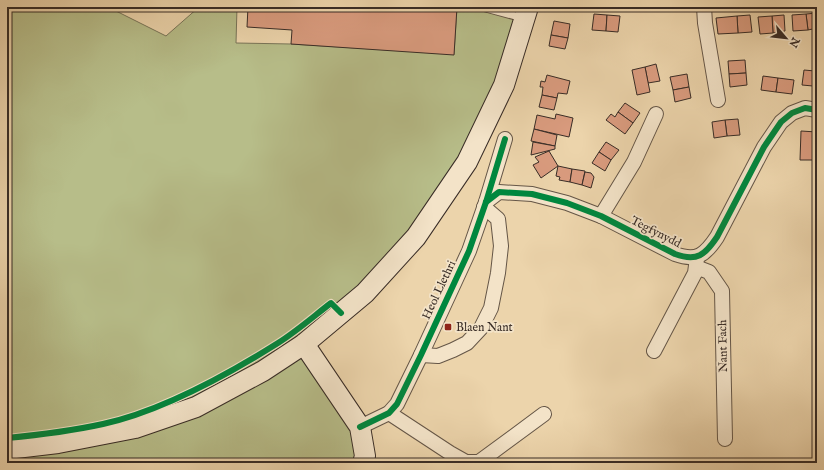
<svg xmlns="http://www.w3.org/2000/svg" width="824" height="470" font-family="'IM FELL English',serif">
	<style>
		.green { fill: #b7bd89; stroke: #787458 }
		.building { fill: #d99b7e; stroke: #382c26 }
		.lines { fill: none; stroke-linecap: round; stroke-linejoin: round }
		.lane-casing { stroke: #655647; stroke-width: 9 }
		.street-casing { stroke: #655647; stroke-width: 16 }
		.secondary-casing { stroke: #382c26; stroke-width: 22 }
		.lane { stroke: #f3e3c8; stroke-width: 7 }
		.street { stroke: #f3e3c8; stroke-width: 14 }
		.secondary { stroke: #f3e3c8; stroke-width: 20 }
		.cycleway-casing { stroke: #f3e3c8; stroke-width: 8 }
		.cycleway { stroke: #00873e; stroke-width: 6 }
		.poi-dot { fill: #8f2418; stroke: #f3e3c8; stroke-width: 1.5 }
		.labels { text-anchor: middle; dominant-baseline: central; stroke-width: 3.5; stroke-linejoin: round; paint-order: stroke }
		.street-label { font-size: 12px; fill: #382c26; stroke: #f3e3c8 }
		.poi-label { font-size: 12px; fill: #382c26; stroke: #f3e3c8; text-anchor: start }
	</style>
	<rect width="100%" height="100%" fill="#ecd4ab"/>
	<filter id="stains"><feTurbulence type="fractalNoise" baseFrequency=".005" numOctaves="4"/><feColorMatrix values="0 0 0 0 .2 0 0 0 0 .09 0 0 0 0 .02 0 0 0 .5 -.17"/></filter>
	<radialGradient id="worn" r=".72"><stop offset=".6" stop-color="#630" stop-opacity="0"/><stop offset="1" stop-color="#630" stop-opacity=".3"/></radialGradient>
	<polygon class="green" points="7,7 108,7 166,36 199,7 237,7 236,43 291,44 454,54 457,7 482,7 525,18 504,85 416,237 304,344 360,427 363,463 7,463"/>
	<g class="building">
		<polygon points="248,7 457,7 454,55 291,44 292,30 247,27"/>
		<polygon points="817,13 817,28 808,30 806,14"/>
		<polygon points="594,14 607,15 606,31 592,30"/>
		<polygon points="806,14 808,30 793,31 792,15"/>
		<polygon points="607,15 620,16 618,32 606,31"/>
		<polygon points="750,15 752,32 738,33 737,16"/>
		<polygon points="784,15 785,31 773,33 772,16"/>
		<polygon points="737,16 738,33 718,34 716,18"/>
		<polygon points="772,16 773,33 760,34 758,17"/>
		<polygon points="554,21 570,24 568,38 551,35"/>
		<polygon points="551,35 568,38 565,49 549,46"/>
		<polygon points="745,60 746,73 729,74 728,61"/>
		<polygon points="656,64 660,81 648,83 645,67"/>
		<polygon points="815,66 817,67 817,87 813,86"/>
		<polygon points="645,67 650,92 637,95 632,70"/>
		<polygon points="804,70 815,71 813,86 802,85"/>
		<polygon points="746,73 747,85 730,87 729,74"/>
		<polygon points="687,74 689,87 673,90 670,77"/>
		<polygon points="547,75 570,81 567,94 558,93 557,98 542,95 543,87 540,87 541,81 545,82"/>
		<polygon points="763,76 778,78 776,92 761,90"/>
		<polygon points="778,78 794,80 792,94 776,92"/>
		<polygon points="689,87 691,98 675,102 673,90"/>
		<polygon points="542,95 557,98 554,110 539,107"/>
		<polygon points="625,103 640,113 633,123 618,112"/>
		<polygon points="618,112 633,123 625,134 606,120 611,114 615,117"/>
		<polygon points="556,114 573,118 569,137 534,129 537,115 555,119"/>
		<polygon points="738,119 740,135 727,136 725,120"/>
		<polygon points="725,120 727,136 714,138 712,122"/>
		<polygon points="534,129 557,135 555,146 531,141"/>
		<polygon points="801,131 817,132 817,160 800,160"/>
		<polygon points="533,142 555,146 555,149 531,155"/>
		<polygon points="606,142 619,150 611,160 599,152"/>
		<polygon points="549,151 558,166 541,178 533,165 539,162 535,157"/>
		<polygon points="599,152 611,160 605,171 592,163"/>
		<polygon points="558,166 572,169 570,182 559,180 560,177 556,176"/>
		<polygon points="572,169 585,171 582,185 570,182"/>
		<polygon points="585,172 591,173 594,177 591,188 582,185"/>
	</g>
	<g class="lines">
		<g class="lane-casing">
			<polyline id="lane" points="482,7 523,18"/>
		</g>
		<g class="street-casing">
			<g id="street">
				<polyline points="704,7 705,23 718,100"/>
				<path d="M486 202 499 192 532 194 567 203 601 216 675 254C697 262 705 255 717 237L764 147 781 122 792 113 805 108 817 110"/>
				<polyline points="601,216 634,162 656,114"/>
				<polyline points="696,267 709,272 722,291 725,439"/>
				<polyline points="654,351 695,273 697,258"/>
				<polyline points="421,355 438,356 453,350 467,343 481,328 491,308 498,273 501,246 498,219 484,207"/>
				<polyline points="389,413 450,453 466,462 479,462 544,414"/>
				<polyline points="360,427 389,413 397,404 421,355 469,251 486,202 505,139"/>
			</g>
		</g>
		<g class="secondary-casing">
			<g id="secondary">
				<polyline points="304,344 360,427 365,456 363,463"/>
				<polyline points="7,449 58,443 135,428 196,407 263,371 304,344 365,293 416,237 467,162 504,85 528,7"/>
			</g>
		</g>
		<use href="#lane" class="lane"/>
		<use href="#street" class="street"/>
		<use href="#secondary" class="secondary"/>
		<g class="cycleway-casing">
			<g id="cycleway">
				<path d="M486 202 499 192 532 194 567 203 601 216 675 254C697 262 705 255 717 237L764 147 781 122 792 113 805 108 817 110"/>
				<polyline points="360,427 389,413 397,404 421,355 469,251 486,202 505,139"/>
				<path d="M7 438C39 435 71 431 103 424 162 411 227 375 278 343 297 331 314 316 331 303L341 313"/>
			</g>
		</g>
		<use href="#cycleway" class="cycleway"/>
	</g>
	<rect class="poi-dot" x="444" y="323" width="8" height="8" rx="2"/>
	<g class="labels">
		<g class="street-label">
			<text transform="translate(656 232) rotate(27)">Tegfynydd</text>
			<text transform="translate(439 290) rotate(-65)">Heol Llethri</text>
			<text transform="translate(723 346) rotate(-91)">Nant Fach</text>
		</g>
		<g class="poi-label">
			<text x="456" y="327">Blaen Nant</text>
		</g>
	</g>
	<rect width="824" height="470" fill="none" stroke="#ecd4ab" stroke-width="24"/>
	<rect x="8" y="8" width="808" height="454" fill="none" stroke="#382c26" stroke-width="2"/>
	<rect x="12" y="12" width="800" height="446" fill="none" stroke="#382c26"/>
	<g transform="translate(786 38) rotate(118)" stroke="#f3e3c8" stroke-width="3" paint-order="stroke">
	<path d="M0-3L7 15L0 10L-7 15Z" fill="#382c26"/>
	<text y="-6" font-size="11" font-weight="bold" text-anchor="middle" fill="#382c26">N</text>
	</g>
	<rect width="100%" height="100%" filter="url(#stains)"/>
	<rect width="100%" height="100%" fill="url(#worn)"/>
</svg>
